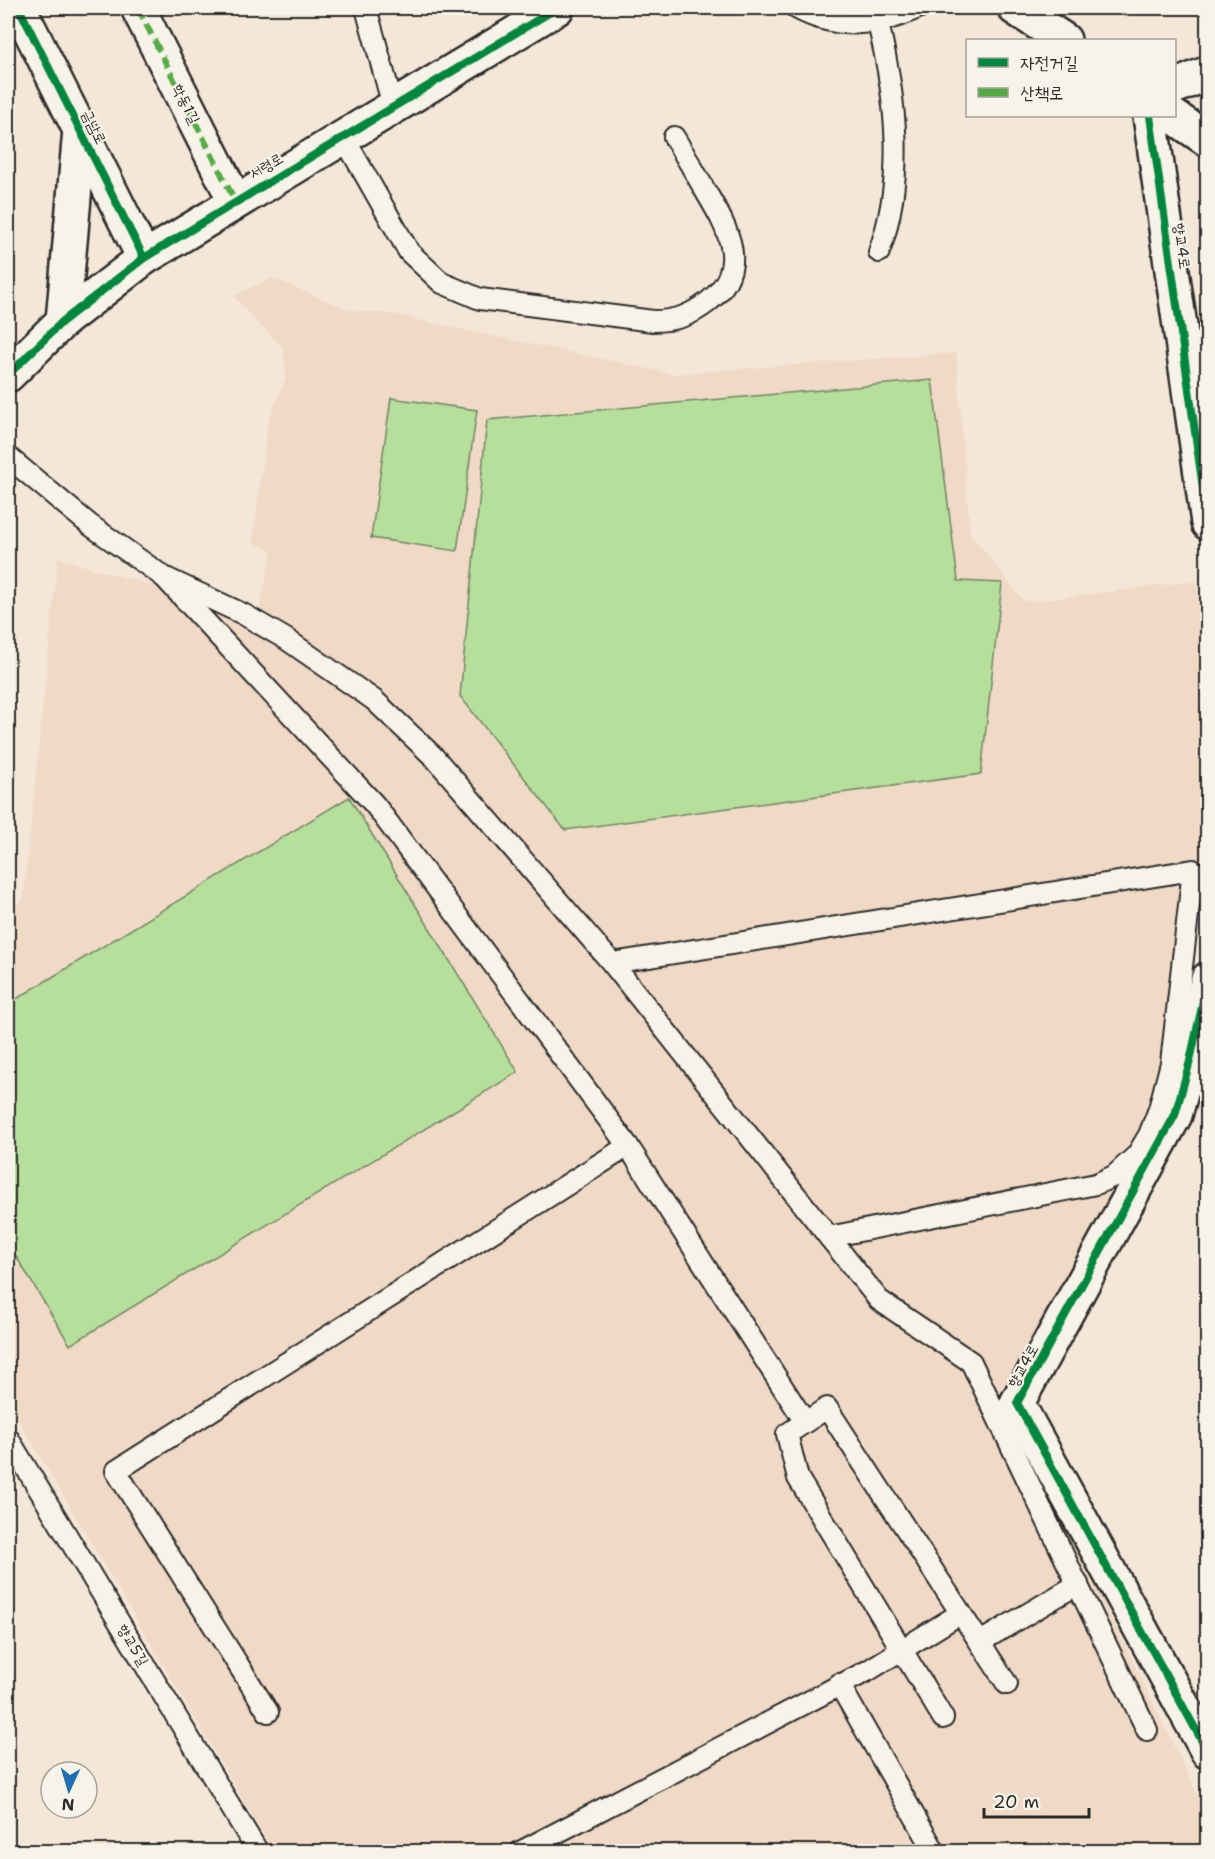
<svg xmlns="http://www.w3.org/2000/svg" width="1215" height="1859" font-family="'Shantell Sans','Poor Story',sans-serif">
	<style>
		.built { fill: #f0d9c5 }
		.green { fill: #b6df9c; stroke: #708564; stroke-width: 1.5 }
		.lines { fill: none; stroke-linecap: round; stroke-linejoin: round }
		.service-casing { stroke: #2b2b2b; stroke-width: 24 }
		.minor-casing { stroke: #2b2b2b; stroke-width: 38 }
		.tertiary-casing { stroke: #2b2b2b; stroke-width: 38 }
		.service { stroke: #f7f3e8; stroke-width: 20 }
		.minor { stroke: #f7f3e8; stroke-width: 33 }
		.tertiary { stroke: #f7f3e8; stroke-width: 33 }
		.quiet { stroke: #54ab44; stroke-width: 6; stroke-dasharray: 12 6; stroke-linecap: butt }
		.cycleway-casing { stroke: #f7f3e8; stroke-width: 11 }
		.cycleway { stroke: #00873e; stroke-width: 8 }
		.labels { text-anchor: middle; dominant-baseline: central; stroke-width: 4.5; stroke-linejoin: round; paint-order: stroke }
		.street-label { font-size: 15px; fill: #2b2b2b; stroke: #f7f3e8 }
	</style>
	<rect width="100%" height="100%" fill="#f4e7d8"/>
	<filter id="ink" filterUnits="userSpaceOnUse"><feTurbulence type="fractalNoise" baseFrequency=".0167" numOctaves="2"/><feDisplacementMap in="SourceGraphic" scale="12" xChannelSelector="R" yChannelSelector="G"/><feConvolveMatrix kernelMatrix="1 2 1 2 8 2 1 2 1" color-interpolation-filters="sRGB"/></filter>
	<g filter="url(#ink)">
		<polygon class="built" points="272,278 350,310 390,314 672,374 956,353 970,534 1025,602 1196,581 1207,655 1208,828 1186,1051 1161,1129 1003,1393 1207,1814 1207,1851 273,1851 8,1402 8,910 23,901 58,558 258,617 272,551 253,542 268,421 286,377 283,347 251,317 234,296"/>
		<g class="green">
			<polygon points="932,380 958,581 1002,583 981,774 565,830 460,696 487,420"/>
			<polygon points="391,398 477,410 457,551 371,538"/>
			<polygon points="349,797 518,1072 70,1345 8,1243 8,1004"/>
		</g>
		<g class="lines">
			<g class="service-casing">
				<g id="service">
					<polyline points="366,8 393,106"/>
					<path d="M796 8C835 30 879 27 918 8"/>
					<path d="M878 23C896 98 906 177 879 252"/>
					<path d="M343 136 409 252 442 283 480 299 653 321C675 321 690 316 708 302 751 268 728 229 706 192 696 174 685 155 674 137"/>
					<polyline points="8,457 90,525 164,577 243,614 286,639 374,700 434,757 612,963"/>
					<polyline points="164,577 375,805 628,1146 805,1422"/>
					<polygon points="1193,870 1171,1063 1159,1109 1149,1135 1137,1155 1114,1176 1096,1184 829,1237 612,963"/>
					<polyline points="829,1237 879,1300 971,1362 1147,1730"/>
					<polyline points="8,1438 258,1852"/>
					<polyline points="980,1642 1078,1584"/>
					<polyline points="839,1684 935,1852"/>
					<polyline points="268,1712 116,1471 628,1146"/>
					<polyline points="943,1718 798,1478 787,1434 827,1408 1007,1684"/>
					<polyline points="520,1852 869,1670 961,1613"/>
				</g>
			</g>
			<g class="minor-casing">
				<g id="minor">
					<polyline points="138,8 235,201"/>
					<polyline points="1015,8 1064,40"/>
					<polyline points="1174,87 1208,73"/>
					<polyline points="1150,116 1208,523"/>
					<polyline points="1173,116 1208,140"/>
					<polyline points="1208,979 1190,1061 1175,1115 1017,1403 1208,1752"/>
				</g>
			</g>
			<g class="tertiary-casing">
				<g id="tertiary">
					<polyline points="19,8 144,258"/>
					<polyline points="63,321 80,130"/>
					<polyline points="8,375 63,321 144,258 557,8"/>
				</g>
			</g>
			<use href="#service" class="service"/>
			<use href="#minor" class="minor"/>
			<use href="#tertiary" class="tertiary"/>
			<polyline class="quiet" points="138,8 235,201"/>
			<g class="cycleway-casing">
				<g id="cycleway">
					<polyline points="19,8 144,258"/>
					<polyline points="1150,116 1208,523"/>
					<polyline points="8,375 63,321 144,258 557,8"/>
					<polyline points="1208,979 1190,1061 1175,1115 1017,1403 1208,1752"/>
				</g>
			</g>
			<use href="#cycleway" class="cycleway"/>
		</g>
	</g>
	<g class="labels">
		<g class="street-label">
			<text transform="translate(186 104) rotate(63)">학동1길</text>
			<text transform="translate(94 127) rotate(64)">금남로</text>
			<text transform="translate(266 166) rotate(-31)">서령로</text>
			<text transform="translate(1182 246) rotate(82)">향교4로</text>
			<text transform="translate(1023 1366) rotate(-61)">향교4로</text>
			<text transform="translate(133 1645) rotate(59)">향교5길</text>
		</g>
	</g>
	<rect width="1215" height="1859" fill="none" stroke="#f7f3e8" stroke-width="30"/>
	<rect x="15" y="15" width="1185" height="1829" fill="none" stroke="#2b2b2b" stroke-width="2" filter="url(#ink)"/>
	<rect x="966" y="39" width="210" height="78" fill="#f7f3e8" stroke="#a5a39c" stroke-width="1.5"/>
	<rect x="978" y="58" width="30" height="9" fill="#00873e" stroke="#a5a39c" stroke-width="1.5"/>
	<text x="1020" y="69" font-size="18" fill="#2b2b2b">자전거길</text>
	<rect x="978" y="88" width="30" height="9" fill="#54ab44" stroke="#a5a39c" stroke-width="1.5"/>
	<text x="1020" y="99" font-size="18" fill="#2b2b2b">산책로</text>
	<g transform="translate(69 1790) rotate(184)"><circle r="28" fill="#f7f3e8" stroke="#a5a39c" stroke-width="1.5"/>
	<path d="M0-4.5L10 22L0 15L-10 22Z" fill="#1f6fb2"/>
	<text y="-9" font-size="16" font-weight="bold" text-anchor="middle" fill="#2b2b2b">N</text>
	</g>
	<path d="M984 1808v9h105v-9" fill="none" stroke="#2b2b2b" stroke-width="3"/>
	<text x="993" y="1808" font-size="18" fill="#2b2b2b" stroke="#f7f3e8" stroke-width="4.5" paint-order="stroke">20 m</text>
</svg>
